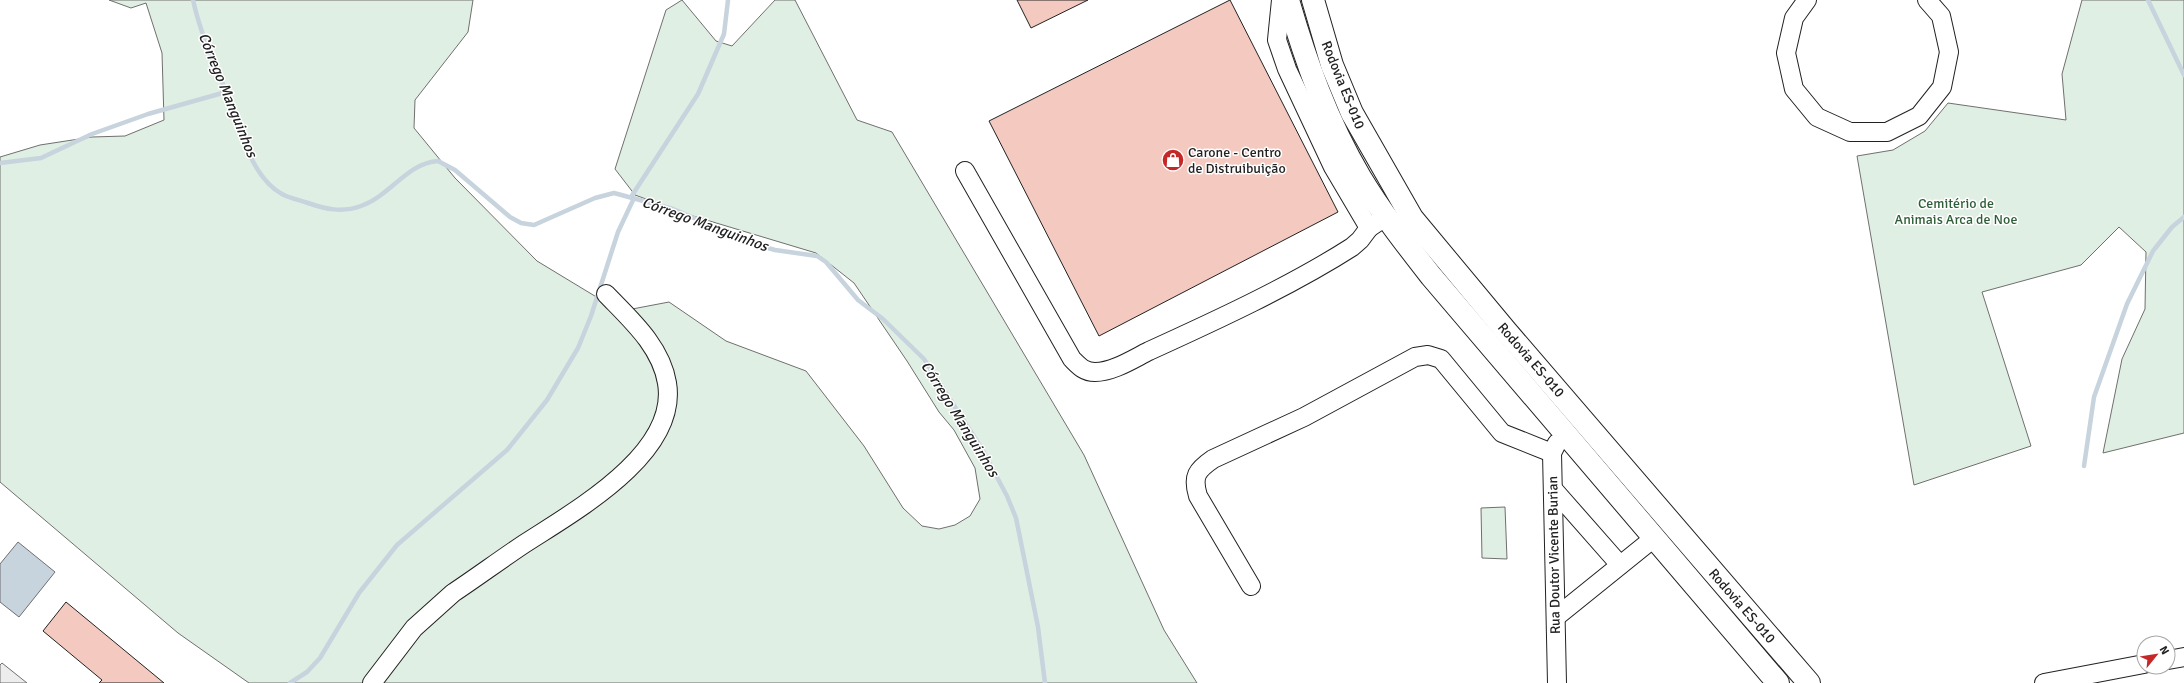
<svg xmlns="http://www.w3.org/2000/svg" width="2184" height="683" font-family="Signika,sans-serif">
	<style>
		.green { fill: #e0efe3; stroke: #6f6f6f }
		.parking { fill: #ededed; stroke: #6f6f6f }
		.water { fill: #c7d3dd; stroke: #6f6f6f }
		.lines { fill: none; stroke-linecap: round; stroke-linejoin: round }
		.stream { stroke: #c7d3dd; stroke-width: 4.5 }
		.building { fill: #f3c9c0; stroke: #222 }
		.minor-casing { stroke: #222; stroke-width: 20 }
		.major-casing { stroke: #222; stroke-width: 24 }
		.minor { stroke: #fff; stroke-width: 18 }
		.major { stroke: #fff; stroke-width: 22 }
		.labels { text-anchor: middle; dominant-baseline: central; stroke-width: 3; stroke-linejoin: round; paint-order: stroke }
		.street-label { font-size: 14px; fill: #222; stroke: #fff }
		.poi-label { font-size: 14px; fill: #222; stroke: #fff; text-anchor: start }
		.park-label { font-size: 14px; fill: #2f5e38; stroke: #fff }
		.water-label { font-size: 15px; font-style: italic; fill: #222; stroke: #fff }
	</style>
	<rect width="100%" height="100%" fill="#fff"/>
	<g class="green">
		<polygon points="109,0 473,0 468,32 415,100 414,128 455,178 537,261 608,304 627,310 669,302 726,341 806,371 864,446 903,508 922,526 939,529 955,525 970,516 980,499 975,468 954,430 939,412 907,361 854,283 816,253 693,216 635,195 615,169 666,10 682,0 716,41 732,46 775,0 795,0 857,120 892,132 1084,455 1164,630 1197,683 249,683 178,633 0,482 0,157 40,145 92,137 125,136 164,120 162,53 146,3 131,8"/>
		<polygon points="2082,0 2184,0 2184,433 2103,453 2122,359 2145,309 2146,252 2119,227 2081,265 1982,292 2031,446 1914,485 1857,156 1893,150 1925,131 1948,103 2066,120 2062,74"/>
		<polygon points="1505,507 1507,559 1482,558 1481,508"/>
	</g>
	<polygon class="parking" points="2,663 27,683 0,683 0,665"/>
	<polygon class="water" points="18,542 55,572 19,617 0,602 0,564"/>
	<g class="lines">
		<g class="stream">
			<path d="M193 0C200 32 213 61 226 91 239 123 249 176 282 194 289 198 299 200 308 203 325 209 342 213 361 206 390 196 407 163 438 161L455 170 510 217 521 223 534 225 595 198 614 193 673 209 752 243 775 250 817 256 826 262 858 300 883 319 924 359 982 449 1007 496 1016 518 1038 627 1045 683"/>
			<polyline points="2148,0 2184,75"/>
			<polyline points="0,163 41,158 92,134 148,114 226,92"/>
			<polyline points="631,197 698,94 724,34 728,0"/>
			<polyline points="2084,466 2094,397 2127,304 2153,251 2172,227 2184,217"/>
			<polyline points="290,683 307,672 320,658 359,593 397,545 507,450 547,400 578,348 591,316 618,232 634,198"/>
		</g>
	</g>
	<g class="building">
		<polygon points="1017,0 1088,0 1031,28"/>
		<polygon points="1230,0 1338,212 1099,336 989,121"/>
		<polygon points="66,602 164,683 99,683 102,680 43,631"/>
	</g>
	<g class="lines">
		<g class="minor-casing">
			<g id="minor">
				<polyline points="1281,0 1277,40 1287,69 1333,167 1369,228 1378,222"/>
				<polyline points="1807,0 1794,18 1786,53 1794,89 1817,117 1850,132 1887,132 1919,116 1942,87 1949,52 1941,16 1927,0"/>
				<path d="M965 171 1072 359C1079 366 1084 372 1095 372 1113 372 1133 359 1149 351 1215 321 1291 286 1352 247L1360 240 1369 228"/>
				<polyline points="1557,443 1552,453 1557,683"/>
				<polyline points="1554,490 1620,565"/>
				<path d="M1251 586 1198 496C1192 476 1197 470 1213 459L1304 417 1415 357 1428 355 1441 359 1502 433 1552 453"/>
				<polyline points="1556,617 1654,538"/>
				<polyline points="2168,660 2184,657"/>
				<path d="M372 683 414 628 453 593C477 577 500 560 524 544 573 512 679 454 667 383 661 346 630 319 606 294"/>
				<polyline points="2044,683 2144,664"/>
			</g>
		</g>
		<g class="major-casing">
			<g id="major">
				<path d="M1288 0C1306 62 1327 121 1360 177 1381 212 1406 244 1431 276L1778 683"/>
				<polyline points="1313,0 1332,65 1352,113 1412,218 1506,331 1809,683"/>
			</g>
		</g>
		<use href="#minor" class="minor"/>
		<use href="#major" class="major"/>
	</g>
	<defs>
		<g id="shop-disc" transform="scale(1.15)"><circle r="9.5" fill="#c62828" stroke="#fff"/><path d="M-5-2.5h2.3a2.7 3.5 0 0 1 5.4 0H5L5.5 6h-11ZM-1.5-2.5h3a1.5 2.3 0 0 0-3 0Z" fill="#fff"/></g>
	</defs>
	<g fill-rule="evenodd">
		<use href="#shop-disc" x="1173" y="160"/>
	</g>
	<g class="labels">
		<g class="street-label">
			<text transform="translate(1343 85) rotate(68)">Rodovia ES-010</text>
			<text transform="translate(1531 360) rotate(49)">Rodovia ES-010</text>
			<text transform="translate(1554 555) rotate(-91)">Rua Doutor Vicente Burian</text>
			<text transform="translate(1742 606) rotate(49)">Rodovia ES-010</text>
		</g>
		<g class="poi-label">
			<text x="1188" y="152">Carone - Centro<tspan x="1188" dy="16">de Distruibuição</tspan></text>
		</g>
		<g class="park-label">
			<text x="1956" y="203">Cemitério de<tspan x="1956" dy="16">Animais Arca de Noe</tspan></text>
		</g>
		<g class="water-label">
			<text transform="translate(228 95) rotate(68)">Córrego Manguinhos</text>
			<text transform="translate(705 224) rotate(20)">Córrego Manguinhos</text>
			<text transform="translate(960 419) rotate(58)">Córrego Manguinhos</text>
		</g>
	</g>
	<g transform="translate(2156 655) rotate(60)"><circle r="19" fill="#ffffff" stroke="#a7a7a7"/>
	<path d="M0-3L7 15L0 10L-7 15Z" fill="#c62828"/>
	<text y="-6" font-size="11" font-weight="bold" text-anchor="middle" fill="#222222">N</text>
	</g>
</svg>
